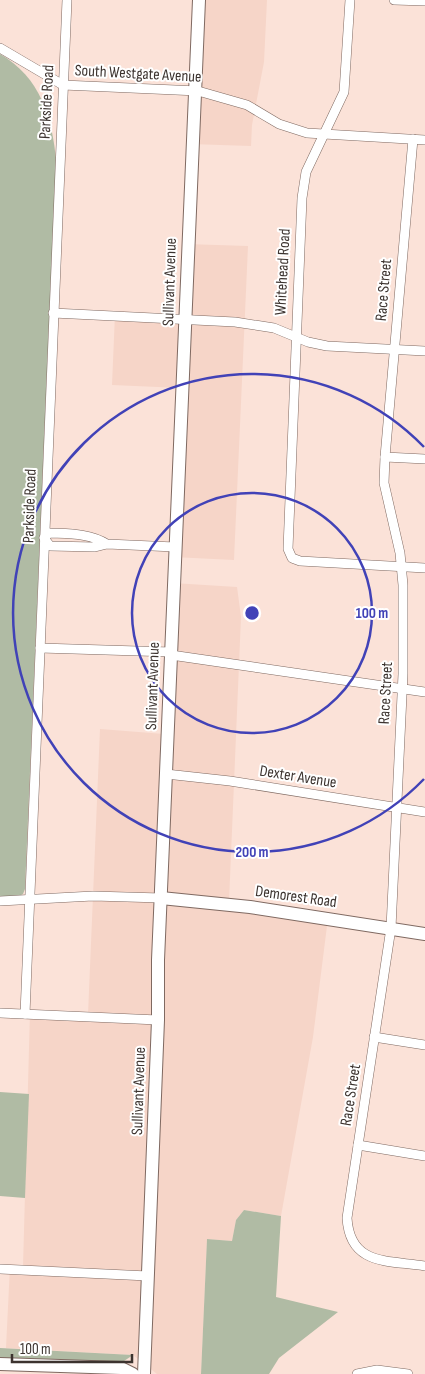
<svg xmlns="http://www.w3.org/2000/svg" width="425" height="1374" font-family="'Sofia Sans Condensed',sans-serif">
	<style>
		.built { fill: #f6d5c8 }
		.green { fill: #b0bba4 }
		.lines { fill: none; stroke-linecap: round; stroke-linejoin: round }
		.street-casing { stroke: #7f6961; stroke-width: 10 }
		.secondary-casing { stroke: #7f6961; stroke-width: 14 }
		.street { stroke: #fff; stroke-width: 9 }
		.secondary { stroke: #fff; stroke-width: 12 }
		.ring { fill: none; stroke: #4142b7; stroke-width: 2.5 }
		.labels { text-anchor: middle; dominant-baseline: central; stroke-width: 4; stroke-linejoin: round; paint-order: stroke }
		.street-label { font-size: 16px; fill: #3c332f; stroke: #fff }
		.centre { fill: #4142b7; stroke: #fff; stroke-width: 2.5 }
		.ring-label { font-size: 15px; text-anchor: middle; font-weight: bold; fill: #4142b7; stroke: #fff; stroke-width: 4; stroke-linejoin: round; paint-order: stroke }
	</style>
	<rect width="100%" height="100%" fill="#fbe2d8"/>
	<g class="built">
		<polygon points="196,0 267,0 264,62 252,125 251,146 190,144"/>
		<polygon points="186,244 248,246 234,560 173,557 181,388 112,385 115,314 183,317"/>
		<polygon points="173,583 237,587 241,617 229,902 328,918 313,1037 281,1216 244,1210 236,1220 232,1241 207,1239 201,1374 157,1374 133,1355 6,1348 10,1266 23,1267 30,1012 88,1015 100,729 164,734"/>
	</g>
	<g class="green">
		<path d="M0 54C40 77 52 117 56 160L25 889 23 894 19 896H0Z"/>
		<polygon points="0,1092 29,1094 25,1198 0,1196"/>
		<polygon points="244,1210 281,1216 276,1297 338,1312 279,1358 269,1374 201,1374 207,1239 232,1241 236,1220"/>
		<polygon points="0,1348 133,1355 121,1363 0,1358"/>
	</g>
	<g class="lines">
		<g class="street-casing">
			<g id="street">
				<polyline points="350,0 344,92 306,172 302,198 288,549 292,558 300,561 425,568"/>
				<polyline points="394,0 425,1"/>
				<polyline points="0,48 63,85 198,91 247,105 279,124 307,133 425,140"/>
				<path d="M413 139 385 457 384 483 400 553 403 585V674L391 928 347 1218C350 1266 388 1260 425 1266"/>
				<polyline points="53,313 235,322 274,328 308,342 327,346 425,351"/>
				<polyline points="385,457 425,459"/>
				<path d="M107 544C89 533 69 534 49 533L44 538 50 546 95 547 107 544 175 547"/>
				<polyline points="40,648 171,652"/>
				<polyline points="171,655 425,692"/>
				<polyline points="166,774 230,781 425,812"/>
				<polyline points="0,901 93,896 161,898"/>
				<polyline points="0,1013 158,1020"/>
				<polyline points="25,1014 67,0"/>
				<polyline points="374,1037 425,1045"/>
				<polyline points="358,1145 425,1156"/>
				<polyline points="0,1269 148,1276"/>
				<polyline points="357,1374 377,1370 408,1374"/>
			</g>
		</g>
		<g class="secondary-casing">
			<g id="secondary">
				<polyline points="161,898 250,907 425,934"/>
				<polyline points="0,1364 121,1368 133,1374"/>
				<polyline points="144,1374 158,1020 158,960 199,0"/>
			</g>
		</g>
		<use href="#street" class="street"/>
		<use href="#secondary" class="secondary"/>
	</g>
	<g class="ring">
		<circle cx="252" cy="613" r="120"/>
		<path d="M424 779A239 239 0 1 1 424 447"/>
	</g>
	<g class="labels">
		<g class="street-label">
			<text transform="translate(138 74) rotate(3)">South Westgate Avenue</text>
			<text transform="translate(47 102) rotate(-87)">Parkside Road</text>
			<text transform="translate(283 272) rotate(-87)">Whitehead Road</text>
			<text transform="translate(170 282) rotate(-88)">Sullivant Avenue</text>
			<text transform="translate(384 290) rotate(-85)">Race Street</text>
			<text transform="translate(30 506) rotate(-88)">Parkside Road</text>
			<text transform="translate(153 686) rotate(-88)">Sullivant Avenue</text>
			<text transform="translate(386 693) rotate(-87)">Race Street</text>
			<text transform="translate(298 777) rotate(9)">Dexter Avenue</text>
			<text transform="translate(296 897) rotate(8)">Demorest Road</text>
			<text transform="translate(139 1091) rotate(-88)">Sullivant Avenue</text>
			<text transform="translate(351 1095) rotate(-81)">Race Street</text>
		</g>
	</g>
	<circle cx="252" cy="613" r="8" class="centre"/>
	<g class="ring-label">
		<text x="372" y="618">100 m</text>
		<text x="252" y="857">200 m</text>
	</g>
	<path d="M12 1354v8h120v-8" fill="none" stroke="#3c332f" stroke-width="2.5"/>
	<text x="20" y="1354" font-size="15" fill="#3c332f" stroke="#ffffff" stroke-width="4" paint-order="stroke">100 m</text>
</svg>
